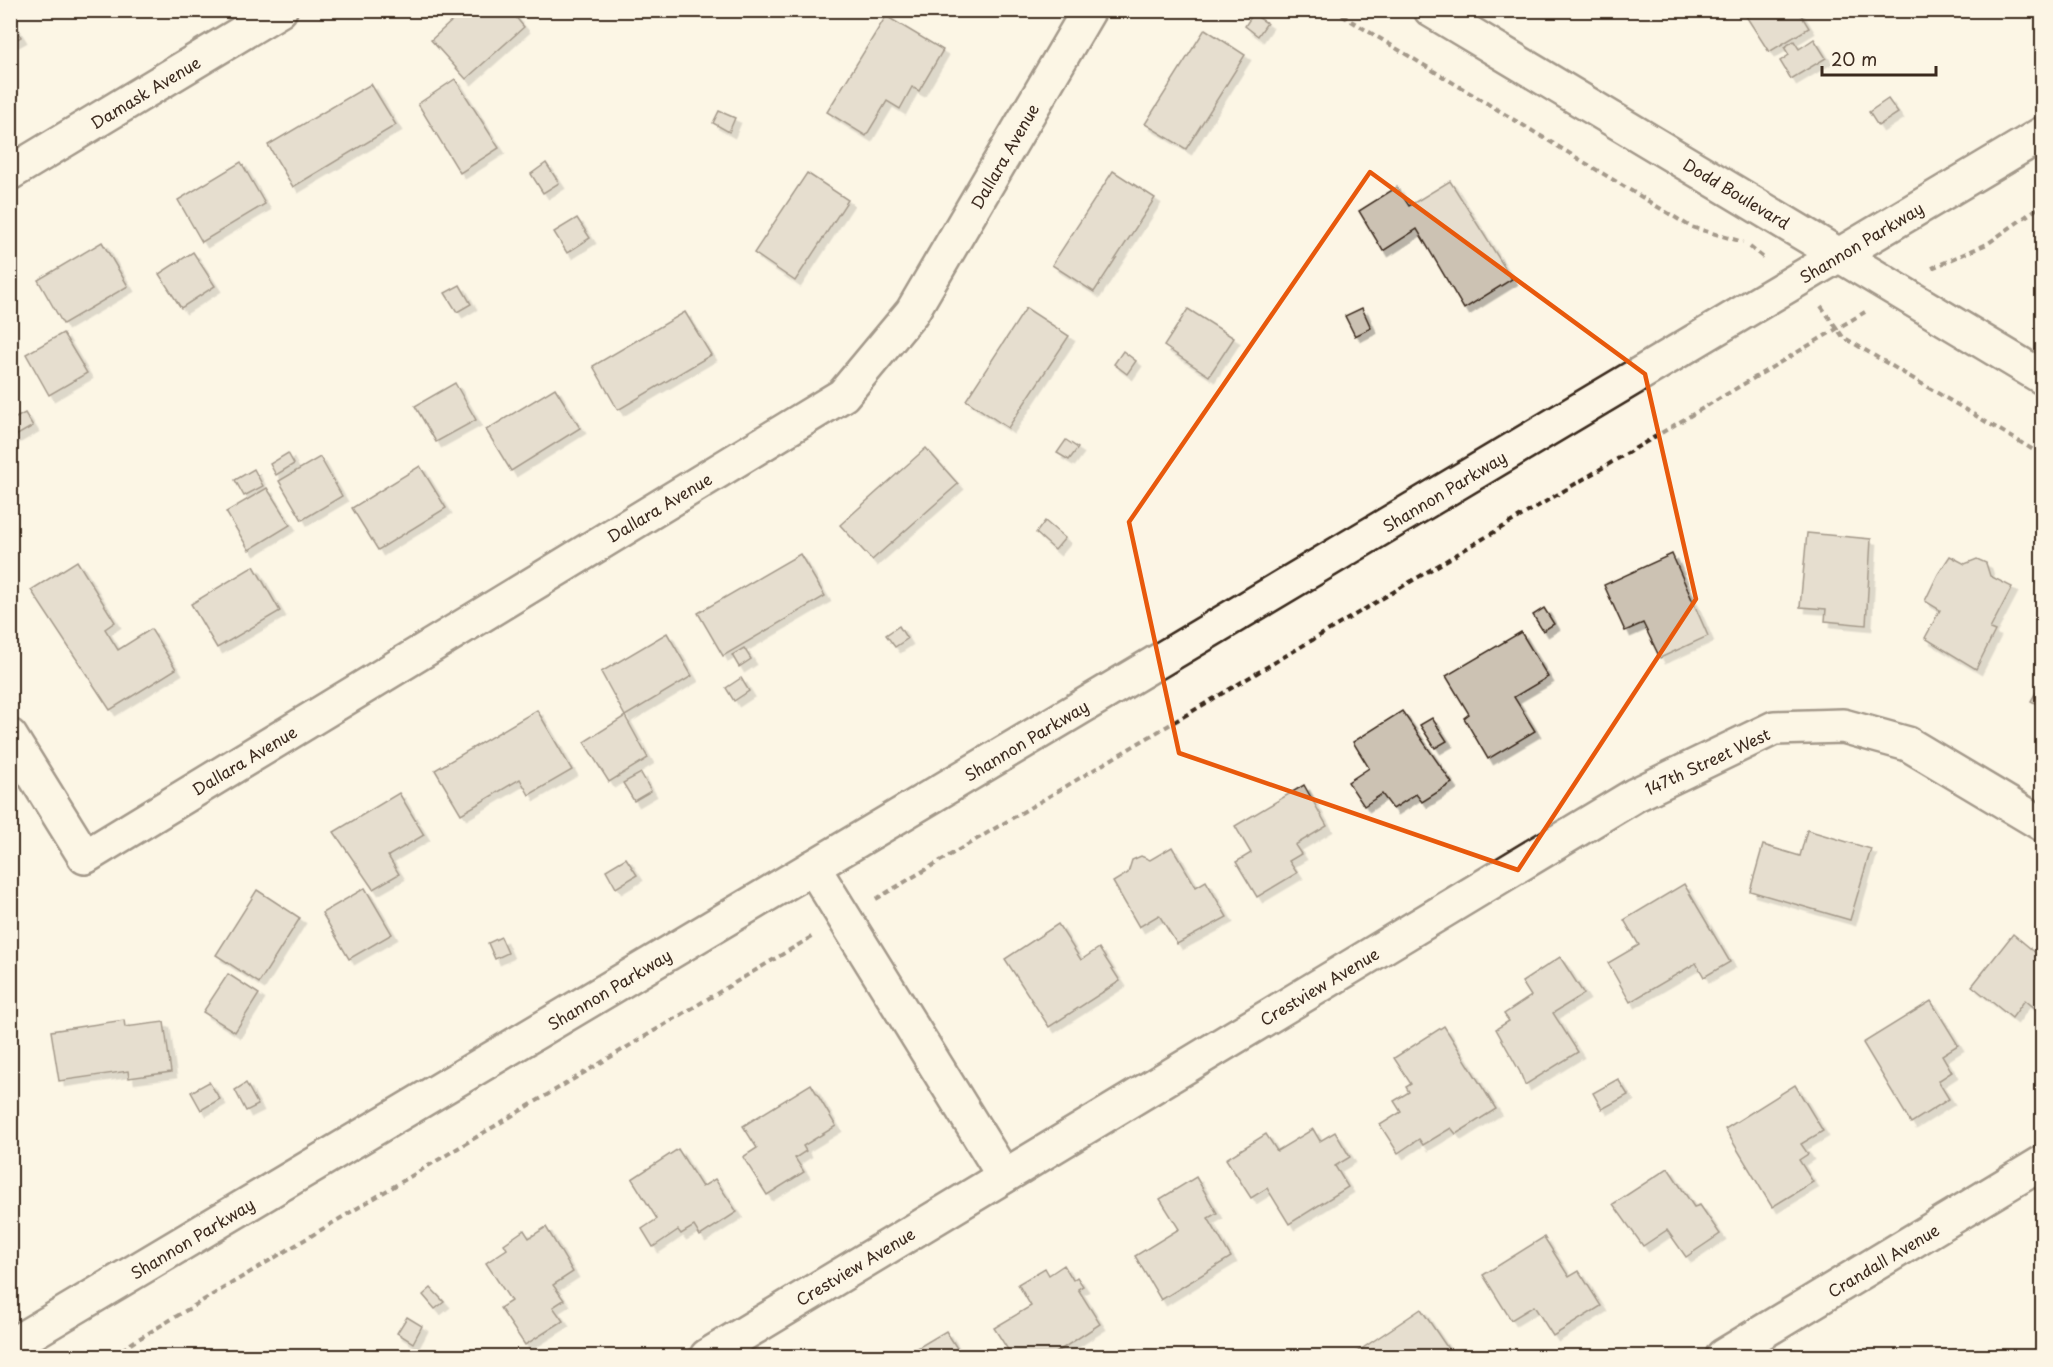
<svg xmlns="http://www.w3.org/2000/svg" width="2053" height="1367" font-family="'Playpen Sans',sans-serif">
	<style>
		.building { fill: #ccc2b3; stroke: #3b2a1e; stroke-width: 1.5; filter: url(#shadow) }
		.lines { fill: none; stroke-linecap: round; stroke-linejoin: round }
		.minor-casing { stroke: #3b2a1e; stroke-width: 38 }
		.path { stroke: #3b2a1e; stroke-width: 4; stroke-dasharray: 6 4.5; stroke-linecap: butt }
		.minor { stroke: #fcf5e5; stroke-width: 33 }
		.marked { fill: none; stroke: #e8590c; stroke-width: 4.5; stroke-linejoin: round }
		.labels { text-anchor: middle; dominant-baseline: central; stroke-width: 5; stroke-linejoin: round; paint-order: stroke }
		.street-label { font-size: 16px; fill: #3b2a1e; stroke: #fcf5e5 }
	</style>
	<defs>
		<filter id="shadow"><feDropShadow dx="5.5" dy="5.5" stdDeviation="0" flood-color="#0004"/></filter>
	</defs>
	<rect width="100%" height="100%" fill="#fcf5e5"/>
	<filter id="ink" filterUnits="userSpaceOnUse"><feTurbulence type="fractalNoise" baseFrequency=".0167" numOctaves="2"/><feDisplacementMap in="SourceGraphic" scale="12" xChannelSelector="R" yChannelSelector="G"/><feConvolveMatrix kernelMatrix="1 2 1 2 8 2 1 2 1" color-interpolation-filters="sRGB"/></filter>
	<g filter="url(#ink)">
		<g class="building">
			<polygon points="464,10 510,10 524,27 466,79 431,40"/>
			<polygon points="1742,10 1798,10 1809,28 1769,52"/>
			<polygon points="1253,14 1267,23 1258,36 1245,26"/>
			<polygon points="886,16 943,50 919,91 912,87 900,109 887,101 866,136 827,112"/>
			<polygon points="10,19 21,37 10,43"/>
			<polygon points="1205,29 1245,55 1186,149 1145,124"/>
			<polygon points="1814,39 1826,58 1791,79 1780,61 1789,55 1784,47 1794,41 1799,49"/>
			<polygon points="455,79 499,148 460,173 418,104"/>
			<polygon points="371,84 396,125 293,187 268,145"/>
			<polygon points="1888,99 1898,113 1878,126 1869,112"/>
			<polygon points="719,111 735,118 729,132 713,123"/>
			<polygon points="241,162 265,204 202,242 178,200"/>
			<polygon points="546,163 559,183 543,193 531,174"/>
			<polygon points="1113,171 1155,198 1094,292 1052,265"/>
			<polygon points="807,173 848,200 795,281 754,253"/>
			<polygon points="1450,181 1512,279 1464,309 1417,229 1383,251 1359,211 1397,187 1409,206"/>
			<polygon points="577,218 590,238 567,253 554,232"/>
			<polygon points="102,242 128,286 63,324 38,280"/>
			<polygon points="193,252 215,286 181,308 159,274"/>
			<polygon points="460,285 471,304 457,312 445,293"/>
			<polygon points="1026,308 1069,336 1008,428 966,400"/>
			<polygon points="1362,308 1371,328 1355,336 1345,316"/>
			<polygon points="1188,309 1234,338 1209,376 1164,346"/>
			<polygon points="685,312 711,355 618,410 593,366"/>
			<polygon points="63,333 87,373 49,395 26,354"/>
			<polygon points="1123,351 1136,361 1127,374 1114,364"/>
			<polygon points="455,383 476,420 436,442 415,406"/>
			<polygon points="555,388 580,428 511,471 486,430"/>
			<polygon points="25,413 33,426 14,437 10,430 10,421"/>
			<polygon points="1066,440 1078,448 1069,460 1057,453"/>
			<polygon points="926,448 958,484 872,560 840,525"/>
			<polygon points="288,453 294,464 276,475 270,464"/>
			<polygon points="320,457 342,496 302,520 279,481"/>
			<polygon points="420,466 446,508 378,550 352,508"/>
			<polygon points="254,469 263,486 244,496 235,480"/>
			<polygon points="267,488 290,525 249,550 226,512"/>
			<polygon points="1045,521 1065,538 1055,550 1036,533"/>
			<polygon points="1807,533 1871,539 1866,625 1825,621 1826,609 1800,607"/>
			<polygon points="800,554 825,596 723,656 698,613"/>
			<polygon points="1672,554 1708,636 1660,658 1643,623 1625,631 1604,585"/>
			<polygon points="1950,556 1965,564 1977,559 1986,563 1990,576 2012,587 1990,629 1995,631 1976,669 1925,638 1940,610 1925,601 1938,574"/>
			<polygon points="77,561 115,622 105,629 118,650 151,629 176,669 110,710 31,590"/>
			<polygon points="254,566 280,611 217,648 191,604"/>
			<polygon points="1544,608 1554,624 1543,631 1533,615"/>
			<polygon points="899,626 907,639 895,647 886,635"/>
			<polygon points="1521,632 1548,677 1514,697 1535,731 1488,759 1464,718 1469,714 1446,676"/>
			<polygon points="667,633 692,676 625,716 601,672"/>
			<polygon points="744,648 751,659 739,667 732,655"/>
			<polygon points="741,678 749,691 734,701 726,688"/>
			<polygon points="2042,682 2042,707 2031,701"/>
			<polygon points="537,710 572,770 529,795 520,779 461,814 435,770"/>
			<polygon points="1402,711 1452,783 1422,802 1416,794 1393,809 1382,794 1364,806 1348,782 1369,768 1353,742"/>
			<polygon points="625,716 648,758 609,782 584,742"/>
			<polygon points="1432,718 1447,741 1435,748 1420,725"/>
			<polygon points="641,773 651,791 634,801 623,783"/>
			<polygon points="1304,785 1327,826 1295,845 1301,854 1289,861 1297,873 1257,897 1236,862 1251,853 1235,826"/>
			<polygon points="399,793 424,835 388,856 399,874 373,889 334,832"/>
			<polygon points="1807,830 1871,849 1850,920 1750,891 1763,845 1800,856"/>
			<polygon points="1172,847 1196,887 1206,881 1227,917 1177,944 1159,915 1139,927 1113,882 1128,873 1132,860 1141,856 1150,860"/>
			<polygon points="626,858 637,875 616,888 606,870"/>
			<polygon points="1684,884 1730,962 1704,977 1696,963 1630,1002 1608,963 1639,945 1624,920"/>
			<polygon points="365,888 392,934 349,959 322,913"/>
			<polygon points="257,890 300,918 259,983 216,955"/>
			<polygon points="1058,924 1081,960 1099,948 1120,981 1049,1027 1005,959"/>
			<polygon points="2013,934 2042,958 2042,1014 2025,1000 2012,1018 1972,986"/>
			<polygon points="501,937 508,953 495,959 488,943"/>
			<polygon points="1560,957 1584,994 1553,1013 1578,1052 1525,1085 1520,1072 1496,1029 1509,1021 1504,1014 1531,996 1522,982"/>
			<polygon points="228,974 259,994 235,1032 203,1012"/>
			<polygon points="1931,1001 1958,1045 1942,1055 1952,1072 1938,1081 1949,1099 1911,1123 1863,1043"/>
			<polygon points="124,1020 125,1027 164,1022 171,1072 129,1078 128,1071 59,1081 51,1031"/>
			<polygon points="1444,1026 1496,1109 1456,1134 1451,1128 1423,1145 1419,1139 1398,1153 1380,1125 1401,1112 1394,1101 1409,1092 1406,1087 1411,1084 1394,1058"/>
			<polygon points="1618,1079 1628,1095 1602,1109 1593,1093"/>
			<polygon points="209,1082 220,1099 201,1110 191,1092"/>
			<polygon points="246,1083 258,1105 246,1111 235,1090"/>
			<polygon points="811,1084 836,1126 803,1146 806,1151 795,1158 804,1172 767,1195 743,1157 757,1148 743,1126"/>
			<polygon points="1795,1085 1823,1131 1801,1144 1808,1154 1799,1160 1813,1182 1772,1207 1725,1129"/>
			<polygon points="1313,1129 1320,1141 1335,1132 1350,1157 1335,1166 1348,1187 1289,1224 1267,1188 1251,1198 1226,1159 1266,1134 1277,1151"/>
			<polygon points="678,1149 702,1187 715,1179 737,1212 700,1236 694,1226 681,1234 678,1230 653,1247 642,1229 657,1219 632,1179"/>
			<polygon points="1668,1168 1694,1207 1700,1205 1720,1234 1686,1257 1667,1230 1643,1246 1613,1204"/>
			<polygon points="1196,1177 1217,1213 1208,1218 1231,1257 1161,1300 1135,1256 1179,1229 1160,1199"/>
			<polygon points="546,1227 573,1272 553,1285 564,1300 553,1307 563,1321 525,1345 500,1308 511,1301 486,1263 507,1249 504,1244 524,1230 529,1238"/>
			<polygon points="1544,1237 1569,1277 1579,1271 1601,1306 1553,1336 1534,1306 1511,1320 1483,1275"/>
			<polygon points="1064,1265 1073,1280 1077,1277 1083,1286 1078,1289 1100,1324 1051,1356 1012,1356 994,1328 1031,1306 1018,1284 1045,1268 1049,1275"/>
			<polygon points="431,1288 444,1302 435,1309 423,1295"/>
			<polygon points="1421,1309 1453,1356 1355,1356 1354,1354"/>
			<polygon points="407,1317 422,1326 413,1343 397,1333"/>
			<polygon points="946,1331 962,1356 904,1356"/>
		</g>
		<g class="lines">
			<g class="minor-casing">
				<g id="minor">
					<polyline points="1431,10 2042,377"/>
					<polyline points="10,173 280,10"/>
					<polyline points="10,736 85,857 843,395 912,312 1089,10"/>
					<polyline points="813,867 1004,1176"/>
					<polyline points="10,1346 2042,134"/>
					<polyline points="707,1356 1635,795 1774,728 1843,726 1908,744 2042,824"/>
					<polyline points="1723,1356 2042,1163"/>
				</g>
			</g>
			<g class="path">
				<polyline points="1333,10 1691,227 1743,242"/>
				<polyline points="1750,247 1765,259"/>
				<polyline points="1932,268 1987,244 2042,205"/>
				<polyline points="1821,306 1843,337 2042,455"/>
				<polyline points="876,899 1865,312"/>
				<polyline points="113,1356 135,1341 813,936"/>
			</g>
			<use href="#minor" class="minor"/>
		</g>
	</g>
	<path d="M0 0H2053V1367H0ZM1370 172 1645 374 1696 599 1518 870 1179 753 1129 522Z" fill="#fcf5e5" fill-opacity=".55" fill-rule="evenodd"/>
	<path class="marked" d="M1370 172 1645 374 1696 599 1518 870 1179 753 1129 522Z"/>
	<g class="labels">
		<g class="street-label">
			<text transform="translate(145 92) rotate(-31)">Damask Avenue</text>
			<text transform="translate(1004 156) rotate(-60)">Dallara Avenue</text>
			<text transform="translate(1737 193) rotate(31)">Dodd Boulevard</text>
			<text transform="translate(1861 242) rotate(-31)">Shannon Parkway</text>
			<text transform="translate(1444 491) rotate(-31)">Shannon Parkway</text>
			<text transform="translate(659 507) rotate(-31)">Dallara Avenue</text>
			<text transform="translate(1026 740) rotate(-31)">Shannon Parkway</text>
			<text transform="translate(244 760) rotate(-31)">Dallara Avenue</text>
			<text transform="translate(1707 761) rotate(-25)">147th Street West</text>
			<text transform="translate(1319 986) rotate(-31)">Crestview Avenue</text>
			<text transform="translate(609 989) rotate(-31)">Shannon Parkway</text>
			<text transform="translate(192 1238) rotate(-31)">Shannon Parkway</text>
			<text transform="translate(1883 1260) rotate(-31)">Crandall Avenue</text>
			<text transform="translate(855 1266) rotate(-31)">Crestview Avenue</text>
		</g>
	</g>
	<rect width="2053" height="1367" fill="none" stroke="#fcf5e5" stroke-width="36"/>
	<rect x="18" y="18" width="2017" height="1331" fill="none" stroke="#3b2a1e" stroke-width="2" filter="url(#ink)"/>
	<path d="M1822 66v9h114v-9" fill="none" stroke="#3b2a1e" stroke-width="3"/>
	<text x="1831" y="66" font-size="18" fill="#3b2a1e" stroke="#fcf5e5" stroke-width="4.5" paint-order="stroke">20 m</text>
</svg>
